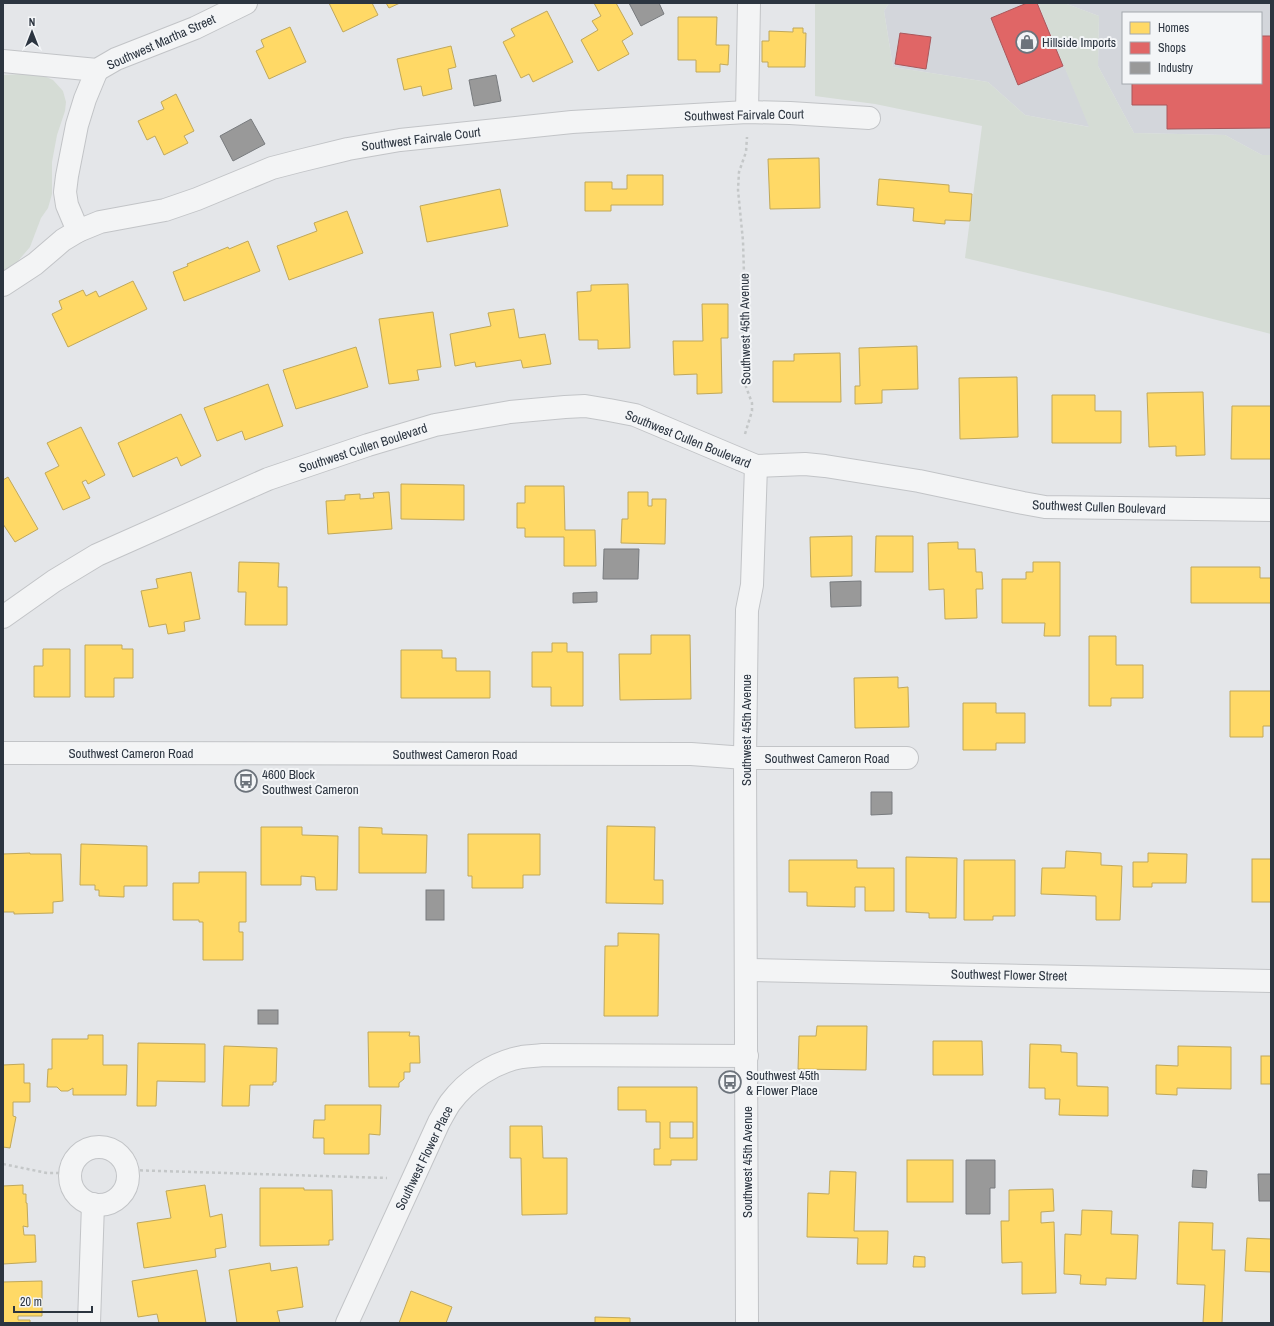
<svg xmlns="http://www.w3.org/2000/svg" width="1274" height="1326" font-family="'Archivo Narrow',sans-serif">
	<style>
		.built { fill: #d3d6db; fill-rule: evenodd }
		.green { fill: #d5dcd5 }
		.homes { fill: #ffd966; stroke: #c0a85b; fill-rule: evenodd }
		.shops { fill: #e06666; stroke: #aa575b }
		.industry { fill: #999; stroke: #787b7e }
		.lines { fill: none; stroke-linecap: round; stroke-linejoin: round }
		.minor-casing { stroke: #c2c4c7; stroke-width: 24 }
		.tertiary-casing { stroke: #c2c4c7; stroke-width: 24 }
		.path { stroke: #c4c7c8; stroke-width: 2.5; stroke-dasharray: 3 3; stroke-linecap: butt }
		.minor { stroke: #f3f4f5; stroke-width: 22 }
		.tertiary { stroke: #f3f4f5; stroke-width: 22 }
		.labels { text-anchor: middle; dominant-baseline: central; stroke-width: 4; stroke-linejoin: round; paint-order: stroke }
		.street-label { font-size: 13px; fill: #2c3540; stroke: #f3f5f7 }
		.poi-label { font-size: 13px; fill: #2c3540; stroke: #f3f5f7; text-anchor: start }
	</style>
	<rect width="100%" height="100%" fill="#e4e6e9"/>
	<g class="built">
		<polygon points="889,3 1038,3 1090,127 1025,115 988,82 893,67 884,11"/>
		<path d="M1064 3H1271V155H1262L1225 135 1134 133 1098 66 1099 16ZM1123 13H1261V83H1123Z"/>
	</g>
	<g class="green">
		<polygon points="815,3 889,3 884,11 893,67 988,82 1025,115 1089,127 1038,3 1064,3 1099,16 1098,66 1134,133 1225,135 1262,155 1271,155 1271,334 1112,293 965,258 982,126 875,104 815,96"/>
		<polygon points="23,74 44,76 53,80 63,91 66,102 65,111 57,135 52,162 52,194 48,208 41,218 30,247 18,261 3,272 3,75"/>
	</g>
	<g class="homes">
		<polygon points="329,3 372,3 378,15 343,32"/>
		<polygon points="386,3 400,3 389,8"/>
		<polygon points="594,3 616,3 633,34 622,41 629,54 598,71 581,40 598,30 592,21 601,16"/>
		<polygon points="547,11 573,62 533,82 529,74 521,78 503,42 515,36 511,29"/>
		<polygon points="678,17 717,17 716,45 729,45 728,65 720,64 720,72 696,72 696,60 678,60"/>
		<polygon points="290,27 306,62 269,79 256,51 264,47 261,40"/>
		<polygon points="793,28 803,28 803,33 806,33 805,67 768,67 768,62 762,62 762,41 769,41 769,31 793,32"/>
		<polygon points="451,46 456,67 448,69 452,89 423,96 421,86 404,90 397,59"/>
		<polygon points="176,94 194,131 184,136 188,143 164,155 155,136 147,140 138,121 164,109 161,102"/>
		<polygon points="819,158 820,208 770,209 768,159"/>
		<polygon points="627,175 663,175 663,205 611,205 611,211 585,211 585,182 612,182 612,189 627,189"/>
		<polygon points="879,179 949,185 949,192 972,194 970,221 945,220 945,224 913,221 914,208 877,205"/>
		<polygon points="500,189 508,226 427,242 420,206"/>
		<polygon points="347,211 363,253 289,280 277,246 317,231 314,223"/>
		<polygon points="248,241 260,271 184,301 173,272 188,266 187,264 228,247 229,249"/>
		<polygon points="133,281 147,309 68,347 52,314 62,309 59,301 83,290 86,296 96,291 99,297"/>
		<polygon points="628,284 630,348 598,349 598,340 579,340 577,292 591,291 591,285"/>
		<polygon points="702,304 728,304 728,338 721,338 722,393 697,394 697,374 674,375 673,341 703,341"/>
		<polygon points="514,309 519,338 545,334 551,364 523,368 521,360 476,367 475,362 455,366 450,334 491,326 488,313"/>
		<polygon points="433,312 441,367 417,370 419,380 389,384 379,319"/>
		<polygon points="917,346 918,389 882,390 882,403 855,404 855,386 860,386 859,348"/>
		<polygon points="356,347 368,387 296,409 283,370"/>
		<polygon points="840,353 841,402 773,402 773,361 794,361 794,354"/>
		<polygon points="1017,377 1018,437 960,439 959,378"/>
		<polygon points="268,384 283,426 245,440 242,431 217,441 204,408"/>
		<polygon points="1203,392 1205,455 1176,456 1176,446 1149,447 1147,393"/>
		<polygon points="1052,395 1095,395 1095,411 1121,411 1121,443 1052,443"/>
		<polygon points="1232,406 1271,406 1271,459 1231,459"/>
		<polygon points="181,414 201,456 181,466 177,457 133,477 118,443"/>
		<polygon points="81,427 105,475 88,484 86,480 82,482 90,498 63,510 45,473 59,466 47,443"/>
		<polygon points="8,477 38,529 15,542 3,524 3,480"/>
		<polygon points="401,484 464,485 464,520 401,519"/>
		<polygon points="525,486 564,486 565,530 595,530 596,566 564,566 564,537 525,537 525,528 517,528 517,503 525,503"/>
		<polygon points="389,492 392,529 328,534 326,501 345,500 345,495 360,494 360,499 374,498 373,493"/>
		<polygon points="628,492 648,492 648,506 652,506 652,499 666,499 665,544 621,543 622,519 628,519"/>
		<polygon points="852,536 852,576 811,577 810,537"/>
		<polygon points="876,536 913,536 913,572 875,572"/>
		<polygon points="958,542 958,549 975,549 976,572 982,572 983,589 976,589 977,618 945,619 944,589 929,590 928,543"/>
		<polygon points="239,562 279,563 278,587 287,587 287,625 245,625 246,592 238,592"/>
		<polygon points="1033,562 1060,562 1060,636 1044,636 1045,623 1002,623 1002,579 1026,579 1026,572 1033,572"/>
		<polygon points="1191,567 1260,567 1260,578 1271,578 1271,603 1191,603"/>
		<polygon points="191,572 200,619 184,622 185,631 168,634 166,624 149,627 141,591 158,588 156,579"/>
		<polygon points="651,635 690,635 691,699 620,700 619,654 651,654"/>
		<polygon points="1089,636 1116,636 1116,665 1143,665 1143,698 1111,698 1111,706 1089,706"/>
		<polygon points="552,643 567,643 567,652 583,652 583,706 551,706 551,687 532,687 532,652 552,652"/>
		<polygon points="85,645 122,645 122,649 133,649 133,678 114,678 114,697 85,697"/>
		<polygon points="43,649 70,649 70,697 34,697 34,666 43,666"/>
		<polygon points="401,650 442,650 442,658 456,658 456,671 490,671 490,698 401,698"/>
		<polygon points="898,677 898,688 908,687 909,727 855,728 854,678"/>
		<polygon points="1230,691 1271,691 1271,726 1263,726 1263,737 1230,737"/>
		<polygon points="963,703 996,703 996,713 1025,713 1025,743 996,743 996,750 963,750"/>
		<polygon points="607,826 655,827 654,880 663,880 663,904 606,903"/>
		<polygon points="261,827 302,827 302,835 338,836 337,890 316,890 315,877 301,876 301,885 261,885"/>
		<polygon points="359,827 382,828 382,834 427,835 426,873 359,873"/>
		<polygon points="468,834 540,834 540,875 523,875 523,888 472,888 472,876 468,876"/>
		<polygon points="81,844 147,846 147,886 124,886 124,897 99,896 99,890 95,890 95,885 80,885"/>
		<polygon points="1066,851 1101,853 1101,865 1122,866 1120,920 1096,920 1096,896 1041,894 1042,868 1065,868"/>
		<polygon points="30,853 30,854 61,854 63,901 53,902 53,913 14,914 14,912 3,912 3,854"/>
		<polygon points="1148,853 1187,854 1186,883 1152,883 1152,887 1133,887 1133,862 1148,862"/>
		<polygon points="906,857 957,858 956,918 929,918 929,913 906,912"/>
		<rect x="1252" y="859" width="19" height="43"/>
		<polygon points="789,860 857,860 857,868 894,868 894,911 865,911 865,887 855,887 855,907 807,906 807,892 789,892"/>
		<polygon points="964,860 1015,860 1015,916 993,916 993,920 964,920"/>
		<polygon points="199,872 246,872 246,922 239,922 239,932 243,932 243,960 203,960 203,922 199,922 199,920 173,920 173,883 199,883"/>
		<polygon points="618,933 659,934 658,1016 604,1016 605,946 618,946"/>
		<polygon points="817,1026 867,1026 866,1070 798,1069 799,1036 816,1036"/>
		<polygon points="368,1032 410,1032 409,1036 419,1036 420,1063 410,1063 410,1072 404,1072 404,1079 399,1083 399,1087 369,1087"/>
		<polygon points="88,1035 103,1035 103,1065 127,1065 126,1095 73,1095 73,1088 68,1091 61,1091 57,1087 47,1087 48,1069 52,1069 52,1039 88,1039"/>
		<polygon points="933,1041 982,1041 983,1075 933,1075"/>
		<polygon points="138,1043 205,1044 205,1082 157,1081 156,1106 137,1106"/>
		<polygon points="1030,1044 1061,1045 1061,1052 1077,1053 1077,1086 1108,1087 1108,1116 1059,1115 1060,1099 1045,1099 1045,1088 1029,1088"/>
		<polygon points="224,1046 277,1048 276,1082 273,1082 273,1085 250,1085 249,1106 222,1106"/>
		<polygon points="1178,1046 1231,1047 1231,1089 1177,1088 1177,1095 1156,1094 1156,1065 1178,1066"/>
		<rect x="1261" y="1056" width="10" height="28"/>
		<polygon points="24,1064 24,1083 30,1083 30,1102 13,1102 13,1116 16,1117 10,1148 3,1147 3,1065"/>
		<path d="M618 1087H697V1160H671V1165H654V1149H660V1122H646V1110H618ZM670 1122H693V1138H670Z"/>
		<polygon points="325,1105 381,1105 380,1135 369,1134 369,1154 324,1154 324,1138 313,1138 314,1120 325,1120"/>
		<polygon points="510,1126 542,1126 543,1158 567,1158 567,1214 522,1215 521,1158 510,1158"/>
		<rect x="907" y="1160" width="46" height="42"/>
		<polygon points="830,1171 856,1172 854,1231 888,1231 887,1264 857,1264 858,1238 807,1237 808,1193 829,1194"/>
		<polygon points="23,1185 23,1194 26,1194 26,1203 27,1203 28,1227 23,1226 24,1235 35,1235 36,1262 3,1264 3,1186"/>
		<polygon points="205,1185 210,1217 222,1214 226,1247 215,1249 216,1257 144,1268 137,1223 171,1218 166,1191"/>
		<polygon points="260,1188 304,1188 304,1190 332,1190 333,1240 329,1240 329,1245 260,1246"/>
		<polygon points="1053,1189 1054,1211 1041,1212 1041,1223 1054,1222 1056,1293 1022,1294 1022,1262 1002,1263 1001,1221 1009,1221 1009,1190"/>
		<polygon points="1082,1210 1112,1211 1111,1234 1138,1235 1136,1279 1106,1278 1106,1285 1080,1284 1081,1275 1064,1274 1065,1234 1081,1235"/>
		<polygon points="1179,1222 1213,1223 1212,1250 1225,1250 1222,1323 1203,1323 1205,1285 1177,1284"/>
		<polygon points="1247,1238 1271,1239 1271,1272 1245,1271"/>
		<polygon points="914,1256 925,1257 925,1267 913,1267"/>
		<polygon points="270,1263 271,1271 297,1267 303,1307 277,1311 280,1323 237,1323 229,1270"/>
		<polygon points="197,1270 206,1323 159,1323 157,1314 138,1317 132,1281"/>
		<polygon points="42,1281 42,1316 18,1316 18,1320 30,1320 30,1323 3,1323 3,1282"/>
		<polygon points="411,1291 452,1307 446,1323 399,1323"/>
		<polygon points="595,1317 630,1318 630,1323 595,1323"/>
	</g>
	<g class="shops">
		<polygon points="1027,3 1037,3 1063,66 1018,85 991,18"/>
		<polygon points="900,33 931,37 926,69 895,64"/>
		<polygon points="1261,36 1271,36 1271,128 1167,129 1167,105 1132,105 1132,83 1261,83"/>
	</g>
	<g class="industry">
		<polygon points="629,3 659,3 664,14 641,26"/>
		<polygon points="496,75 501,101 474,106 469,80"/>
		<polygon points="251,119 265,144 233,161 220,136"/>
		<polygon points="604,549 639,549 638,579 603,579"/>
		<polygon points="861,581 861,606 831,607 830,582"/>
		<polygon points="597,592 597,602 573,603 573,593"/>
		<polygon points="871,792 892,792 892,814 871,815"/>
		<rect x="426" y="890" width="18" height="30"/>
		<rect x="258" y="1010" width="20" height="14"/>
		<polygon points="966,1160 995,1160 995,1188 990,1188 990,1214 966,1214"/>
		<polygon points="1193,1170 1207,1171 1206,1188 1192,1187"/>
		<polygon points="1258,1174 1271,1174 1271,1201 1259,1201"/>
	</g>
	<g class="lines">
		<g class="minor-casing">
			<g id="minor">
				<polyline points="3,61 97,70 116,59 195,28 246,3"/>
				<polyline points="747,112 749,3"/>
				<polyline points="78,231 67,205 65,192 67,176 77,125 85,99 97,70"/>
				<polyline points="3,285 35,264 63,240 78,231 100,222 165,210 197,199 272,168 299,161 348,149 400,140 572,122 747,112 790,113 869,118"/>
				<polyline points="756,466 752,585 747,610 745,758 907,758"/>
				<polyline points="3,617 54,581 97,555 268,479 368,445 435,425 510,412 565,407 585,406 609,410 635,415 756,466 805,464 825,466 919,481 1023,503 1045,507 1271,510"/>
				<polyline points="747,970 1271,981"/>
				<circle cx="99" cy="1176" r="29"/>
				<polyline points="89,1323 93,1204"/>
				<path d="M347 1323 439 1122C443 1115 446 1109 450 1103 467 1080 494 1062 522 1057 529 1056 536 1056 543 1055L747 1056"/>
			</g>
		</g>
		<g class="tertiary-casing">
			<polyline id="tertiary" points="3,753 691,754 745,758 747,1323"/>
		</g>
		<g class="path">
			<polyline points="745,434 752,411 752,403 745,384 749,358 743,335 745,308 743,241 738,190 739,172 746,152 747,137"/>
			<polyline points="3,1164 47,1173 70,1173"/>
			<polyline points="128,1170 387,1178"/>
		</g>
		<use href="#minor" class="minor"/>
		<use href="#tertiary" class="tertiary"/>
	</g>
	<defs>
		<g id="shop-ring" transform="scale(1.15)"><circle r="9.5" fill="#f3f5f7" stroke="#6c737b" stroke-width="1.5"/><path d="M-5-2.5h2.3a2.7 3.5 0 0 1 5.4 0H5L5.5 6h-11ZM-1.5-2.5h3a1.5 2.3 0 0 0-3 0Z" fill="#6c737b"/></g>
		<g id="bus-ring" transform="scale(1.15)"><circle r="9.5" fill="#f3f5f7" stroke="#6c737b" stroke-width="1.5"/><path d="M-5-6H5V4H4V6H2V4H-2V6H-4V4H-5ZM-3.5-4V0h7V-4ZM-3.5 1.2v1.5H-2V1.2ZM2 1.2v1.5H3.5V1.2Z" fill="#6c737b"/></g>
	</defs>
	<g fill-rule="evenodd">
		<use href="#shop-ring" x="1027" y="42"/>
		<use href="#bus-ring" x="246" y="781"/>
		<use href="#bus-ring" x="730" y="1082"/>
	</g>
	<g class="labels">
		<g class="street-label">
			<text transform="translate(161 42) rotate(-24)">Southwest Martha Street</text>
			<text transform="translate(744 115) rotate(-1)">Southwest Fairvale Court</text>
			<text transform="translate(421 139) rotate(-7)">Southwest Fairvale Court</text>
			<text transform="translate(745 329) rotate(-91)">Southwest 45th Avenue</text>
			<text transform="translate(688 439) rotate(22)">Southwest Cullen Boulevard</text>
			<text transform="translate(363 448) rotate(-18)">Southwest Cullen Boulevard</text>
			<text transform="translate(1099 507) rotate(2)">Southwest Cullen Boulevard</text>
			<text transform="translate(746 730) rotate(-90)">Southwest 45th Avenue</text>
			<text x="131" y="753">Southwest Cameron Road</text>
			<text x="455" y="754">Southwest Cameron Road</text>
			<text x="827" y="758">Southwest Cameron Road</text>
			<text transform="translate(1009 975) rotate(1)">Southwest Flower Street</text>
			<text transform="translate(424 1158) rotate(-64)">Southwest Flower Place</text>
			<text transform="translate(747 1162) rotate(-90)">Southwest 45th Avenue</text>
		</g>
		<g class="poi-label">
			<text x="1042" y="42">Hillside Imports</text>
			<text x="262" y="774">4600 Block<tspan x="262" dy="15">Southwest Cameron</tspan></text>
			<text x="746" y="1075">Southwest 45th<tspan x="746" dy="15">&amp; Flower Place</tspan></text>
		</g>
	</g>
	<rect width="1274" height="1326" fill="none" stroke="#2c3540" stroke-width="8"/>
	<rect x="1122" y="12" width="140" height="72" fill="#f3f5f7" stroke="#a3a8ae"/>
	<rect x="1130" y="22" width="20" height="12" fill="#ffd966" stroke="#a3a8ae"/>
	<text x="1158" y="32" font-size="12" fill="#2c3540">Homes</text>
	<rect x="1130" y="42" width="20" height="12" fill="#e06666" stroke="#a3a8ae"/>
	<text x="1158" y="52" font-size="12" fill="#2c3540">Shops</text>
	<rect x="1130" y="62" width="20" height="12" fill="#999999" stroke="#a3a8ae"/>
	<text x="1158" y="72" font-size="12" fill="#2c3540">Industry</text>
	<g transform="translate(32 32)" stroke="#f3f5f7" stroke-width="3" paint-order="stroke">
	<path d="M0-3L7 15L0 10L-7 15Z" fill="#2c3540"/>
	<text y="-6" font-size="11" font-weight="bold" text-anchor="middle" fill="#2c3540">N</text>
	</g>
	<path d="M14 1306v6h78v-6" fill="none" stroke="#2c3540" stroke-width="2"/>
	<text x="20" y="1306" font-size="12" fill="#2c3540" stroke="#f3f5f7" stroke-width="3" paint-order="stroke">20 m</text>
</svg>
